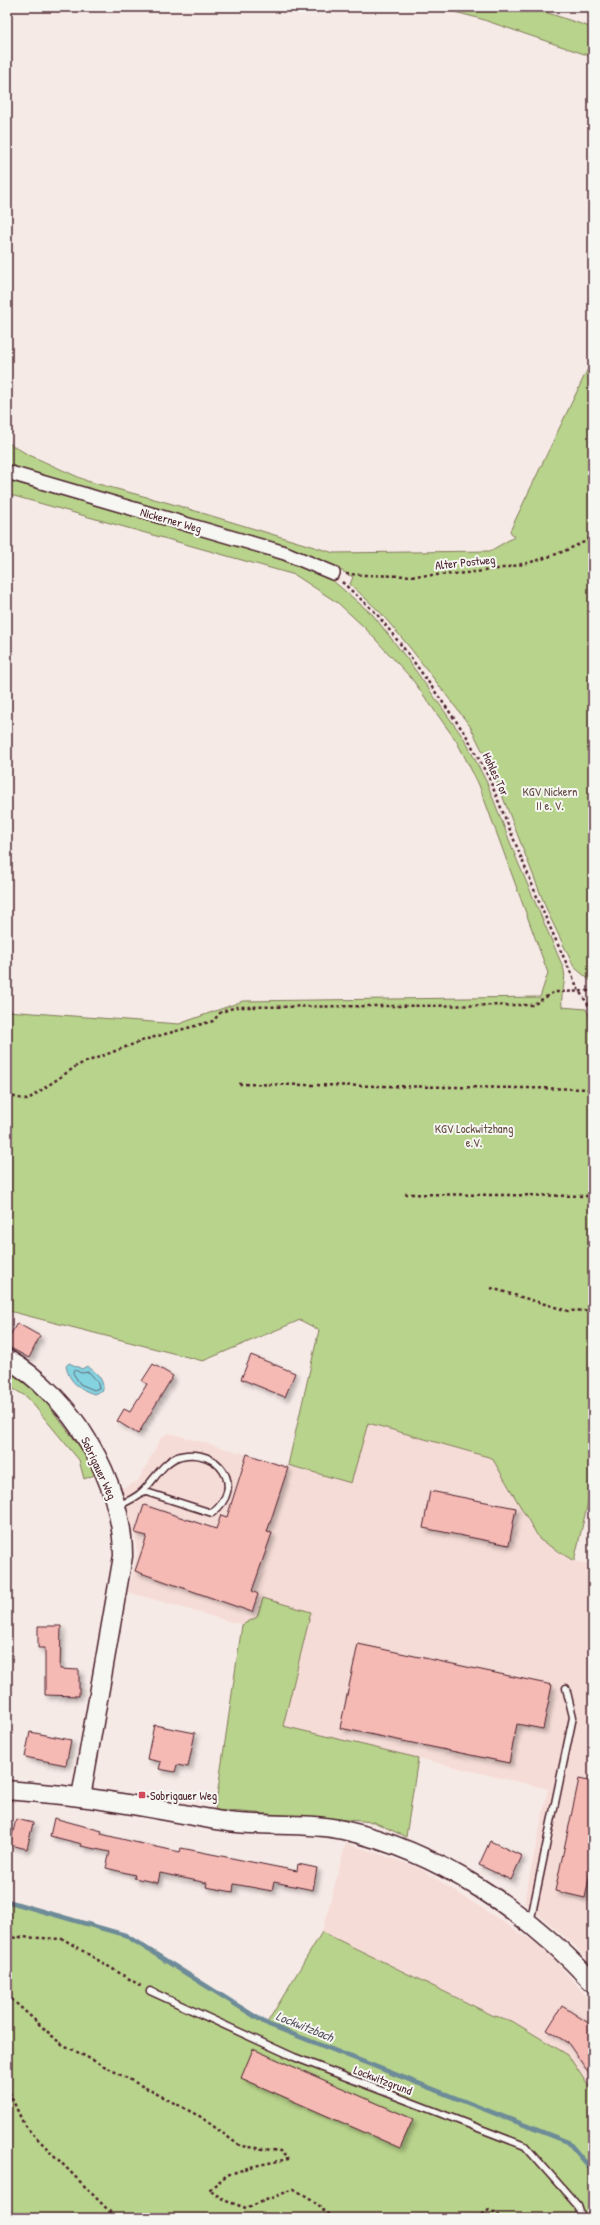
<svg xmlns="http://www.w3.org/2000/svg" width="600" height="2225" font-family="'Patrick Hand',sans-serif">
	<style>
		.built { fill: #f6dcd7 }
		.green { fill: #b8d38b; stroke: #81795b }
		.water { fill: #84d3e1; stroke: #6d8b98 }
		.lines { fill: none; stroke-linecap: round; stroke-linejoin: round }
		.shore { stroke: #616774; stroke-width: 1 }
		.stream { stroke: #6d8b98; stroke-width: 4.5 }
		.building { fill: #f6bab5; stroke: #4a1f2b; filter: url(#shadow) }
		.lane-casing { stroke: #4a1f2b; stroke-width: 9 }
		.street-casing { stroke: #4a1f2b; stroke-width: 16 }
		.secondary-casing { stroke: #4a1f2b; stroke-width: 21 }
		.path { stroke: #4a1f2b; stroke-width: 2.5; stroke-dasharray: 3 3; stroke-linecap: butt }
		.lane { stroke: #f6f6f2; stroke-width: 6 }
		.street { stroke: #f6f6f2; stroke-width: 13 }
		.secondary { stroke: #f6f6f2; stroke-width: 18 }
		.poi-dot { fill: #d1495b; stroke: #f6f6f2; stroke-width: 1.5 }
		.labels { text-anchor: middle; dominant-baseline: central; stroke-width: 4; stroke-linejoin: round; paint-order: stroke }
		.street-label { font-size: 12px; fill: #4a1f2b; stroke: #f6f6f2 }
		.park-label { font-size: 12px; fill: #664c43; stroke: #f6f6f2 }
		.poi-label { font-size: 12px; fill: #4a1f2b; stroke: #f6f6f2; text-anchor: start }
		.water-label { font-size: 13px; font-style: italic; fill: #5b5562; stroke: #f6f6f2 }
	</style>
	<defs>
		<filter id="shadow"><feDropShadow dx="3.5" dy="3.5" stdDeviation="2" flood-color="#0004"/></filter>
	</defs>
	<rect width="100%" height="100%" fill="#f6eae6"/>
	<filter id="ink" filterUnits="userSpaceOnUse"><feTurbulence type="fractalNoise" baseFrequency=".025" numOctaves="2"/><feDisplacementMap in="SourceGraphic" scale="8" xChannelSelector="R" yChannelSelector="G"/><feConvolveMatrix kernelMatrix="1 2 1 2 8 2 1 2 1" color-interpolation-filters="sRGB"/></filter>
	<g filter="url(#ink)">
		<g class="built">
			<polygon points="367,1423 492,1458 540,1540 574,1561 593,1565 593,1965 572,1943 524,1902 548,1789 283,1726 311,1612 257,1617 242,1625 128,1592 137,1554 135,1537 129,1515 118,1490 138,1481 161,1438 169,1433 351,1483"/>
			<polygon points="346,1843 418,1867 539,1945 566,1972 593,2004 593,2093 568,2055 512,2021 492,2015 322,1932"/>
		</g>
		<g class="green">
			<polygon points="435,7 530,7 593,28 593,57 478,18"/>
			<polygon points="593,358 593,983 574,967 548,913 493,772 470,726 411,649 380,612 350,584 353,577 336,568 177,515 74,486 7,464 7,442 27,454 87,481 169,503 334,553 490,551 514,537 510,531"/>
			<path d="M7 480 289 561 332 580 373 615 408 660 465 740 487 783 517 860 563 967C568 980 560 992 562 1007L586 1009 590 1018 593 1019V1494H590L574 1561 540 1540 492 1458 368 1423 351 1483 288 1465 319 1330 300 1320 203 1361 9 1311 7 1313V1011L179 1024 243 1001 540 997 548 973 479 785 457 742 412 679 364 627 338 603 295 575 7 494Z"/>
			<polygon points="7,1366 29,1380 93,1464 97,1474 84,1479 79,1460 27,1397 7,1385"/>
			<polygon points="263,1598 311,1612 283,1726 418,1758 406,1837 374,1822 215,1810 242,1625 257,1617"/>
			<polygon points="7,1901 125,1935 267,2023 322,1932 492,2015 512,2021 568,2055 593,2093 593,2218 7,2218"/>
		</g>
		<path class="water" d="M69 1363 82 1369 87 1366C96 1372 104 1379 103 1390L94 1394C79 1389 69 1382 66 1366Z"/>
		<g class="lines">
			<polygon class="shore" points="75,1370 81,1373 89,1372 97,1381 99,1388 94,1390 80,1384 73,1373"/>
			<polyline class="stream" points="7,1901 125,1935 267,2024 568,2142 593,2171"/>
		</g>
		<g class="building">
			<polygon points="17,1323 40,1336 29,1358 7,1346 7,1341"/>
			<polygon points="251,1355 295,1373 285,1397 241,1379"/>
			<polygon points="153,1364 173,1376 138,1434 117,1421 124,1409 130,1412 147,1384 142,1381"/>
			<polygon points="247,1454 288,1468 267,1532 272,1533 252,1591 258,1594 252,1612 135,1571 147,1536 135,1533 144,1505 216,1529 221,1515 227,1517"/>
			<polygon points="430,1491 516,1508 509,1545 423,1528"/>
			<polygon points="38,1626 61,1626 60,1669 79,1670 79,1696 45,1695 45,1648 38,1648"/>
			<polygon points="358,1644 552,1685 543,1729 517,1724 509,1763 340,1728"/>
			<polygon points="154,1725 195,1733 188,1767 177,1765 175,1772 159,1769 161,1762 147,1759"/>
			<polygon points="30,1732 71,1740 66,1765 25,1757"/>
			<polygon points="579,1779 593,1782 593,1859 585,1898 555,1891"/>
			<polygon points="54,1818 102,1831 101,1834 134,1842 180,1852 181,1848 297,1871 298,1864 317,1868 313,1890 274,1882 272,1891 234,1884 233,1892 206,1887 207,1883 160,1873 158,1883 134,1878 135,1875 106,1868 110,1852 81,1846 82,1844 50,1836"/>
			<polygon points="16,1819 33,1823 27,1849 10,1845"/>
			<polygon points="490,1841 522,1856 511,1880 479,1865"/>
			<polygon points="562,2006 593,2026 593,2079 568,2043 547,2030"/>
			<polygon points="253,2049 413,2119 400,2148 241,2078"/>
		</g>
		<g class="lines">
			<g class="lane-casing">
				<g id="lane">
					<path d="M117 1506C127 1502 136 1498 143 1491 155 1479 164 1460 181 1456 218 1447 247 1487 212 1513L143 1491"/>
					<polyline points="530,1923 573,1717 566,1688"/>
					<polyline points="150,1991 294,2057 525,2146 578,2206 582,2218"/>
				</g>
			</g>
			<g class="street-casing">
				<polyline id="street" points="7,472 285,553 333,573"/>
			</g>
			<g class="secondary-casing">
				<g id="secondary">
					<path d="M7 1359C72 1396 123 1481 123 1556L81 1797"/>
					<path d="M7 1790C31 1792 56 1794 80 1797 130 1803 179 1814 228 1822 266 1827 306 1822 343 1830 438 1851 528 1912 593 1983"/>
				</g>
			</g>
			<g class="path">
				<path d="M346 574C415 578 505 577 569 549 577 545 586 542 593 536"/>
				<polyline points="342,582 376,613 409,655 466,735 489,778 544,914 579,991 593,1012"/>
				<polyline points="239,1084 593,1089"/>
				<polyline points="7,1095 27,1100 78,1065 147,1039 213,1021 221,1012 236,1007 533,1005 554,992 593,991"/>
				<polyline points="405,1194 593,1196"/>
				<polyline points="491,1288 568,1311 593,1310"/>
				<polyline points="7,1939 17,1937 63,1939 141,1986"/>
				<polyline points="7,1995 60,2043 201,2117 240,2146 280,2151 288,2159 254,2166 227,2175 209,2190 226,2201 246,2208 294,2189 311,2199 325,2212 338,2218"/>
				<polyline points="7,2087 24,2125 116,2218"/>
				<polyline points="477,2218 489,2210 504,2218"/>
			</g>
			<use href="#lane" class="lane"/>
			<use href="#street" class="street"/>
			<use href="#secondary" class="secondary"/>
		</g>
	</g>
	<rect class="poi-dot" x="138" y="1791" width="8" height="8" rx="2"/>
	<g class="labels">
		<g class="street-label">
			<text transform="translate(171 520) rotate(16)">Nickerner Weg</text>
			<text transform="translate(465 562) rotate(-6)">Alter Postweg</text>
			<text transform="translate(496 774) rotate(65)">Hohles Tor</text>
			<text transform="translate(99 1468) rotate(65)">Sobrigauer Weg</text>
			<text transform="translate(383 2080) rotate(21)">Lockwitzgrund</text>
		</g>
		<g class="park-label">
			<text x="550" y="791">KGV Nickern<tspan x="550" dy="14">II e. V.</tspan></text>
			<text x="474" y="1128">KGV Lockwitzhang<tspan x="474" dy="14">e.V.</tspan></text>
		</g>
		<g class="poi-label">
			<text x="150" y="1795">Sobrigauer Weg</text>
		</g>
		<g class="water-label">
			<text transform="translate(305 2026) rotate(22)">Lockwitzbach</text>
		</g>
	</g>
	<rect width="600" height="2225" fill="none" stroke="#f6f6f2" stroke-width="24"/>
	<rect x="12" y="12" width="576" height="2201" fill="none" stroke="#4a1f2b" stroke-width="1.5" filter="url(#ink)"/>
</svg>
